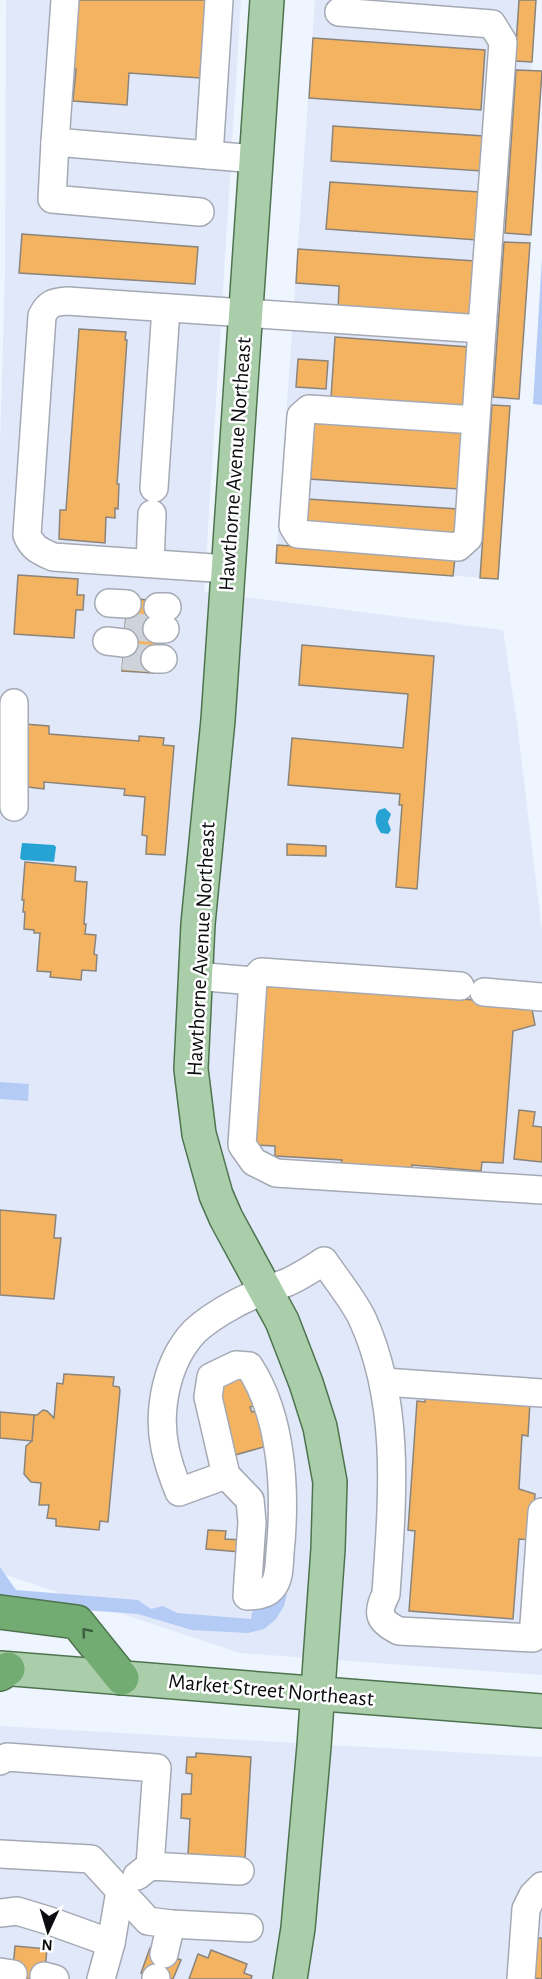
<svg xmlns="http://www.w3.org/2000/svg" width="542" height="1979" font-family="'Alegreya Sans',sans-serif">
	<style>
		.built { fill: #e0e8f9 }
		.green { fill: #b4cbf6 }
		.water { fill: #27a3d3 }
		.building { fill: #f3b360; stroke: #8b847c; stroke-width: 1.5 }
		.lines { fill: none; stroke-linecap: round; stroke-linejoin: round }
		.minor-tunnel { stroke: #cdd2db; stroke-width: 27; stroke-dasharray: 27 14; stroke-linecap: butt }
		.minor-casing { stroke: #a4a9b3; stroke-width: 30 }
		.major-casing { stroke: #4e744f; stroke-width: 36 }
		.highway-casing { stroke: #4e744f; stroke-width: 36 }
		.minor { stroke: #fff; stroke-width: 27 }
		.major { stroke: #aacdaa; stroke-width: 33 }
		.highway { stroke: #72ac72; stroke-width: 33 }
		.oneway { stroke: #3e5c40 }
		.labels { text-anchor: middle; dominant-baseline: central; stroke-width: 5; stroke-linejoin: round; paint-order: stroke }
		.street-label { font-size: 22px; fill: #0a0c0f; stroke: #fff }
	</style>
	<rect width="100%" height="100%" fill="#eff5ff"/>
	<g class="built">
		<polygon points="6,0 241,0 204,592 503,630 517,723 542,931 542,1675 240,1653 0,1573 0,444 5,275"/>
		<polygon points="315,0 536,0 531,70 542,71 519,399 511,398 498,579 276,563"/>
		<polygon points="0,1726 542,1757 542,1979 0,1979"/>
	</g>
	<g class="green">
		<polygon points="542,258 542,405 533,404"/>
		<polygon points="0,1082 29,1084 28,1101 0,1099"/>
		<path d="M0 1567 16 1590 138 1600 151 1609 163 1606 177 1613 251 1619C252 1601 271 1598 287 1594L284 1606 276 1619 264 1629 248 1633 192 1630 138 1614 15 1605 0 1601Z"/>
	</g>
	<g class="water">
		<path d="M385 808 391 814 388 822 391 830 388 834 381 833C376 826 373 818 379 810Z"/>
		<polygon points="22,843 54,845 56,847 54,862 22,860 20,858"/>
	</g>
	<g class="building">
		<polygon points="77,0 206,0 200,78 129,73 127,105 73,101 76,69 72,69"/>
		<polygon points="519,0 536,0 532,62 515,61"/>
		<polygon points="313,38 485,50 481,110 309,98"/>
		<polygon points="516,70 542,71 531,235 505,233"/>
		<polygon points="333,126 484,136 482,171 331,161"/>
		<polygon points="330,182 480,192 477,240 326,229"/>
		<polygon points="22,234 198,247 195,284 19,273"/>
		<polygon points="504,242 530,243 519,399 493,397"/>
		<polygon points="298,249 475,261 471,321 338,312 339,286 296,283"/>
		<polygon points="79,329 126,332 125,340 127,340 117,484 119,484 118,509 115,508 115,518 106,517 105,543 59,539 60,510 66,510"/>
		<polygon points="335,337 469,347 465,408 331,398"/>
		<polygon points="298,359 328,361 326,389 296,387"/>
		<polygon points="492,405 510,406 498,579 480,578"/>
		<polygon points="313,418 464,428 459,489 309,479"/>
		<polygon points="307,499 458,509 456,536 305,525"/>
		<polygon points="277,545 455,558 453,576 276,563"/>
		<polygon points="18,575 78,579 77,595 84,595 83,610 76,610 74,638 14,634"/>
		<polygon points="127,598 159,601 154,673 122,671"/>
		<polygon points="302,645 434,656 417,889 396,887 402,805 399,805 400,794 288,785 292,738 403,748 408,694 299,685"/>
		<polygon points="24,724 49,726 49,734 139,741 139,736 164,738 163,745 174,746 165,855 146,854 147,836 142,835 145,797 124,795 125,789 44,782 44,789 19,786"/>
		<polygon points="287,844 326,846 326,856 287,855"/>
		<polygon points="25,862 76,867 75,881 87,882 84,924 86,924 85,934 96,935 94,954 97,955 96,971 82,970 81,980 50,977 51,972 37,971 40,933 34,933 34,930 24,929 25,912 23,912 24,900 22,900"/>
		<polygon points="265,985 531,1004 535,1025 513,1031 503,1163 482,1162 481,1171 412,1165 412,1169 341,1164 342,1160 275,1156 275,1146 253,1145"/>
		<polygon points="519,1110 535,1112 533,1126 542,1127 542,1162 514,1159"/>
		<polygon points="0,1210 56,1215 54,1238 61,1238 54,1299 0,1295"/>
		<polygon points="244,1373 260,1404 250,1407 252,1412 258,1410 267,1446 228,1457 216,1382"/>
		<polygon points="64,1374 114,1377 113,1386 119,1387 120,1390 108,1522 100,1521 99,1530 56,1526 56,1519 47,1518 49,1505 39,1505 41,1483 31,1482 24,1474 26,1446 32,1441 34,1415 37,1415 43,1410 47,1411 54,1418 57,1383 63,1384"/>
		<polygon points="425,1394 530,1402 528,1436 522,1435 519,1489 535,1494 532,1540 519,1539 513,1619 409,1611 415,1531 408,1530 417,1401 425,1402"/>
		<polygon points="0,1412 34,1415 32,1441 0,1438"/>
		<polygon points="208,1530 226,1531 225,1539 241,1540 240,1552 206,1549"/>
		<polygon points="196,1753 251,1757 245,1858 188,1854 190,1819 181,1818 182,1794 191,1794 192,1774 186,1773 187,1757 196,1757"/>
		<polygon points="537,1938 542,1938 542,1979 528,1977 536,1961"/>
		<polygon points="15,1946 47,1949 44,1979 12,1979"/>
		<polygon points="150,1948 181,1960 173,1979 157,1979 141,1973"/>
		<polygon points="211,1950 247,1964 244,1973 252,1976 251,1979 189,1979 198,1954 208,1958"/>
	</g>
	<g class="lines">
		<g class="minor-tunnel">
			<polyline points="125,626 157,629"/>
			<polyline points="123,656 155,659"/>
		</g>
		<g class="minor-casing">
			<g id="minor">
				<polyline points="65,0 55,142 256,159"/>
				<polyline points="55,142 52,199 200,212"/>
				<polyline points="209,155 219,0"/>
				<polyline points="476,420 309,409 301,416 293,526 298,534 458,547 468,538 482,329"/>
				<polyline points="154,488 166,308"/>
				<polyline points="150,563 152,514"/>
				<path d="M228 569 53 557C40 551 32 548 27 535L42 316C48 303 54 302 67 301L482 329 503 42 492 24 339 12"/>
				<polyline points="109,603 127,604"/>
				<polyline points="158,607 167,607"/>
				<polyline points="157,629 165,629"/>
				<polyline points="107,641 124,643"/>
				<polyline points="155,659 163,659"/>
				<polyline points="14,703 14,807"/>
				<polyline points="195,976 253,981 242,1145 254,1162 276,1173 542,1190"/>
				<polyline points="253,981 261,972 460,986"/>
				<polyline points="484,992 542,997"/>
				<path d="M236 1365 249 1366C283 1418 286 1493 280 1553 279 1564 280 1579 272 1588 266 1595 256 1596 247 1596L252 1522 250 1500 226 1475 208 1397 211 1377Z"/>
				<polyline points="384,1382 542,1393"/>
				<path d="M226 1475 179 1492C173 1477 168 1463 165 1448 157 1409 167 1360 195 1331 206 1321 220 1312 233 1305 250 1295 270 1289 288 1282 301 1276 313 1268 324 1261 336 1279 352 1298 362 1318 402 1405 392 1502 386 1594 376 1614 379 1621 399 1631L533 1638 542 1512"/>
				<polyline points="0,1761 7,1757 157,1768 150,1866"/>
				<polyline points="0,1854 91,1859 148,1921 171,1924 249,1928"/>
				<polyline points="137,1876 150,1866 240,1871"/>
				<polyline points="0,1913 17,1911 50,1921 111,1943"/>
				<polyline points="164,1954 171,1924"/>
				<polyline points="0,1972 13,1974"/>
				<polyline points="44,1976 55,1979"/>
				<polyline points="101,1979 111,1943 120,1891"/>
				<polyline points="156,1979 156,1978"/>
				<polyline points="521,1979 526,1909 533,1895 542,1886"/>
			</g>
		</g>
		<g class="major-casing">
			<g id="major">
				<polyline points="267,0 218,720 198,924 191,1069 199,1134 216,1195 226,1218 282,1321 306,1383 320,1427 330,1482 328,1549 314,1746 298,1928 290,1979"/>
				<path d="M0 1668C181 1682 361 1698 542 1711"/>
			</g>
		</g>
		<g class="highway-casing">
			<g id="highway">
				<polyline points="0,1612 77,1622 122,1678"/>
				<polyline points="0,1674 8,1669"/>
			</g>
		</g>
		<use href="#minor" class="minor"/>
		<use href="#major" class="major"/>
		<use href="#highway" class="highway"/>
	</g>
	<defs><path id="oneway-chevron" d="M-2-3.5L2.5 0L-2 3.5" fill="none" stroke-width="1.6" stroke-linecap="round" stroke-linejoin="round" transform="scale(1.5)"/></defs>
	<use class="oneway" href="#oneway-chevron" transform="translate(86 1632) rotate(-129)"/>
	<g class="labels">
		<g class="street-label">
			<text transform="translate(235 464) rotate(-86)">Hawthorne Avenue Northeast</text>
			<text transform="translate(201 949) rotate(-87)">Hawthorne Avenue Northeast</text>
			<text transform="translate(271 1690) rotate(5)">Market Street Northeast</text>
		</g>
	</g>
	<g transform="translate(48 1931) rotate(184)" stroke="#ffffff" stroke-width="4.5" paint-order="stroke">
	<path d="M0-4.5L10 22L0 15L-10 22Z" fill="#0a0c0f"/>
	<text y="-9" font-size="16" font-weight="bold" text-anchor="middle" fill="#0a0c0f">N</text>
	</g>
</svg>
